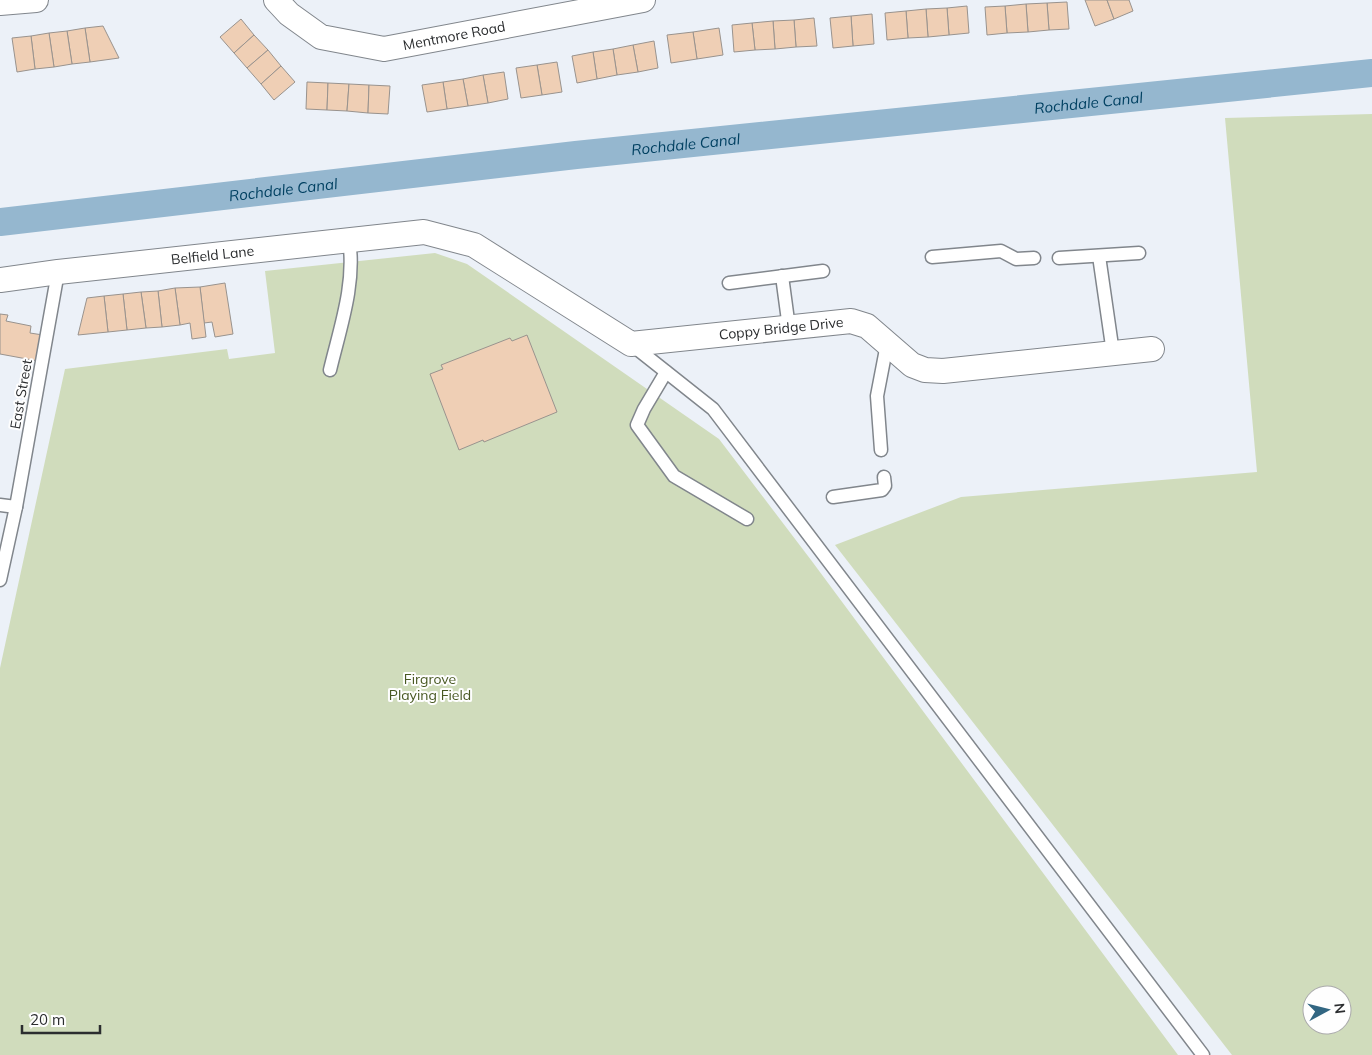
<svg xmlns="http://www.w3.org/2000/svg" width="1372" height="1055" font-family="Mulish,sans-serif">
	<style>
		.green { fill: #d0dcbc; fill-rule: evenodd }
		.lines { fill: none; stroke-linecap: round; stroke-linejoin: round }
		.canal { stroke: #95b7cf; stroke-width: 28 }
		.building { fill: #efcfb5; stroke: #99938e }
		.service-casing { stroke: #81868c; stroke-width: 15 }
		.minor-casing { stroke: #81868c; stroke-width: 26 }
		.service { stroke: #fff; stroke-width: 12 }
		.minor { stroke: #fff; stroke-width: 24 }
		.labels { text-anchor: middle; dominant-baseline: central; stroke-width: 4; stroke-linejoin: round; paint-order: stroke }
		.street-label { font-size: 14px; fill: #2b2d2f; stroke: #fefefe }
		.park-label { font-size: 14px; fill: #485822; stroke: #fefefe }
		.water-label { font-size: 15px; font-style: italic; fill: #024162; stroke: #fefefe }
	</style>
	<rect width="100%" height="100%" fill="#ecf1f8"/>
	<g class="green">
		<path d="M1372 114V1055H1232L835 545 961 497 1257 472 1225 118ZM1312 995H1342V1025H1312Z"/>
		<polygon points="435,253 467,264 719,439 811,560 1178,1055 0,1055 0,668 65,369 227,349 229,359 275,353 265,271"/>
	</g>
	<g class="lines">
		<path class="canal" id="s1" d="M0 222 576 155 1372 73"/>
	</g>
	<g class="building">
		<polygon points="1085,0 1107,0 1114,19 1095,26"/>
		<polygon points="1107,0 1129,0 1133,11 1114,19"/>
		<polygon points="1067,2 1069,29 1049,30 1047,3"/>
		<polygon points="1047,3 1049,30 1028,32 1026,4"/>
		<polygon points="1026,4 1028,32 1007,33 1005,6"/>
		<polygon points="967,6 969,33 949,35 947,8"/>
		<polygon points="1005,6 1007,33 987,35 985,7"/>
		<polygon points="947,8 949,35 928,37 926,9"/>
		<polygon points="926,9 928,37 908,38 906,11"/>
		<polygon points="906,11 908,38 887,40 885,13"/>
		<polygon points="872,14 874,44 853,46 851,16"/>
		<polygon points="851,16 853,46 833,48 830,18"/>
		<polygon points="814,18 817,46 796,47 794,20"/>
		<polygon points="241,19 254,35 234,53 220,37"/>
		<polygon points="794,20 796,47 775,49 773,21"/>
		<polygon points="773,21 775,49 755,50 752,23"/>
		<polygon points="752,23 755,50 734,52 732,25"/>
		<polygon points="103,26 119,58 90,62 85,28"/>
		<polygon points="85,28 90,62 72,64 67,31"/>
		<polygon points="719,28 723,55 697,59 693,32"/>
		<polygon points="67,31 72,64 54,67 49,33"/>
		<polygon points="693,32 697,59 671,63 667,35"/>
		<polygon points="49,33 54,67 35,69 31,36"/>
		<polygon points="254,35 268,50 247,68 234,53"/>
		<polygon points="31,36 35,69 17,72 12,38"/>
		<polygon points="654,41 658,68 638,72 633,45"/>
		<polygon points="633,45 638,72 617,75 613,49"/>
		<polygon points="613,49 617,75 597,79 593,52"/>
		<polygon points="268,50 281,66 261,84 247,68"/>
		<polygon points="593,52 597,79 577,83 572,56"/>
		<polygon points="557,62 562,92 542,95 537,65"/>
		<polygon points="537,65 542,95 521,98 516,68"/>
		<polygon points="281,66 295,82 274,100 261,84"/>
		<polygon points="504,72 508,99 488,103 483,75"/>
		<polygon points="483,75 488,103 468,106 463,79"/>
		<polygon points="463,79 468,106 447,109 443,82"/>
		<polygon points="307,82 328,83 327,110 306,109"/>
		<polygon points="443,82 447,109 427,112 422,85"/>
		<polygon points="328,83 349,84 347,111 327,110"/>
		<polygon points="349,84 369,85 368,113 347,111"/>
		<polygon points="369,85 390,86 388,114 368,113"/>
		<polygon points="225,283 233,334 215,337 212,322 204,323 200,287"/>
		<polygon points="200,287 206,337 192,339 190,323 180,325 175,288"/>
		<polygon points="175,288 180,325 162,327 158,291"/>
		<polygon points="158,291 162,327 146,328 141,292"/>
		<polygon points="141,292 146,328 127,330 123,294"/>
		<polygon points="123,294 127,330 108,332 104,296"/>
		<polygon points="104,296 108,332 78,335 87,298"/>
		<polygon points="0,314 8,315 6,321 31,326 30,333 43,335 38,361 0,354"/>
		<polygon points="527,335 557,412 484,442 483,440 459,450 430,374 443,369 441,365 510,338 512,341"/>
	</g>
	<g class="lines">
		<g class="service-casing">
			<g id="service">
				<polyline points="1099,256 1113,353"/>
				<polyline points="932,257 1001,251 1016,259 1034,258"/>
				<polyline points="1059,258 1139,253"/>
				<polyline points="782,276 789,328"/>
				<polyline points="729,283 823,271"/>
				<polyline points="631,344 713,409 1203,1055"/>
				<path d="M330 370C340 328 356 283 349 240"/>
				<polyline points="666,372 644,409 637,425 674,476 747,519"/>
				<polyline points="881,450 877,396 887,344"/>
				<polyline points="833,497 882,490 885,486 884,477"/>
				<polyline points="0,505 16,507"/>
				<polyline points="0,580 16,507 58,272"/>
			</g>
		</g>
		<g class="minor-casing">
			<g id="minor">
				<path id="s2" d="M276 0 289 14 321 37 384 49 643 0"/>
				<polyline points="0,3 36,0"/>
				<path id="s3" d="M0 280 58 272 424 232 474 245 631 344 851 321 867 326 912 365 925 370 943 371 1152 349"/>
			</g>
		</g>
		<use href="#service" class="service"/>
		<use href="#minor" class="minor"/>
	</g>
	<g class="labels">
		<g class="street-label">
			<text stroke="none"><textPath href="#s2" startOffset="194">Mentmore Road</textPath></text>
			<text stroke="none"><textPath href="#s3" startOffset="214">Belfield Lane</textPath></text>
			<text stroke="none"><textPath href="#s3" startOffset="815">Coppy Bridge Drive</textPath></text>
			<text transform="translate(21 394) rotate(-80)">East Street</text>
		</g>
		<g class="park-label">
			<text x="430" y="679">Firgrove<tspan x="430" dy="16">Playing Field</tspan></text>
		</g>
		<g class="water-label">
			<text stroke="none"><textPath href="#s1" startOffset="1095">Rochdale Canal</textPath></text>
			<text stroke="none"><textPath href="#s1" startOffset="690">Rochdale Canal</textPath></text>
			<text stroke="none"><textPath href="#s1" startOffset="285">Rochdale Canal</textPath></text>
		</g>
	</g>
	<g transform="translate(1327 1010) rotate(83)"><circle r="24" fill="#fefefe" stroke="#aaaaab"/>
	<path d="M0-4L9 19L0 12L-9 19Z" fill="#326682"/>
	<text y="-8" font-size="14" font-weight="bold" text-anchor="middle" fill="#2b2d2f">N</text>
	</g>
	<path d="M22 1025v8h78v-8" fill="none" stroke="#2b2d2f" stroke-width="2.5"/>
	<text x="30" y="1025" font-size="15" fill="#2b2d2f" stroke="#fefefe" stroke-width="4" paint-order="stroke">20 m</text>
</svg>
